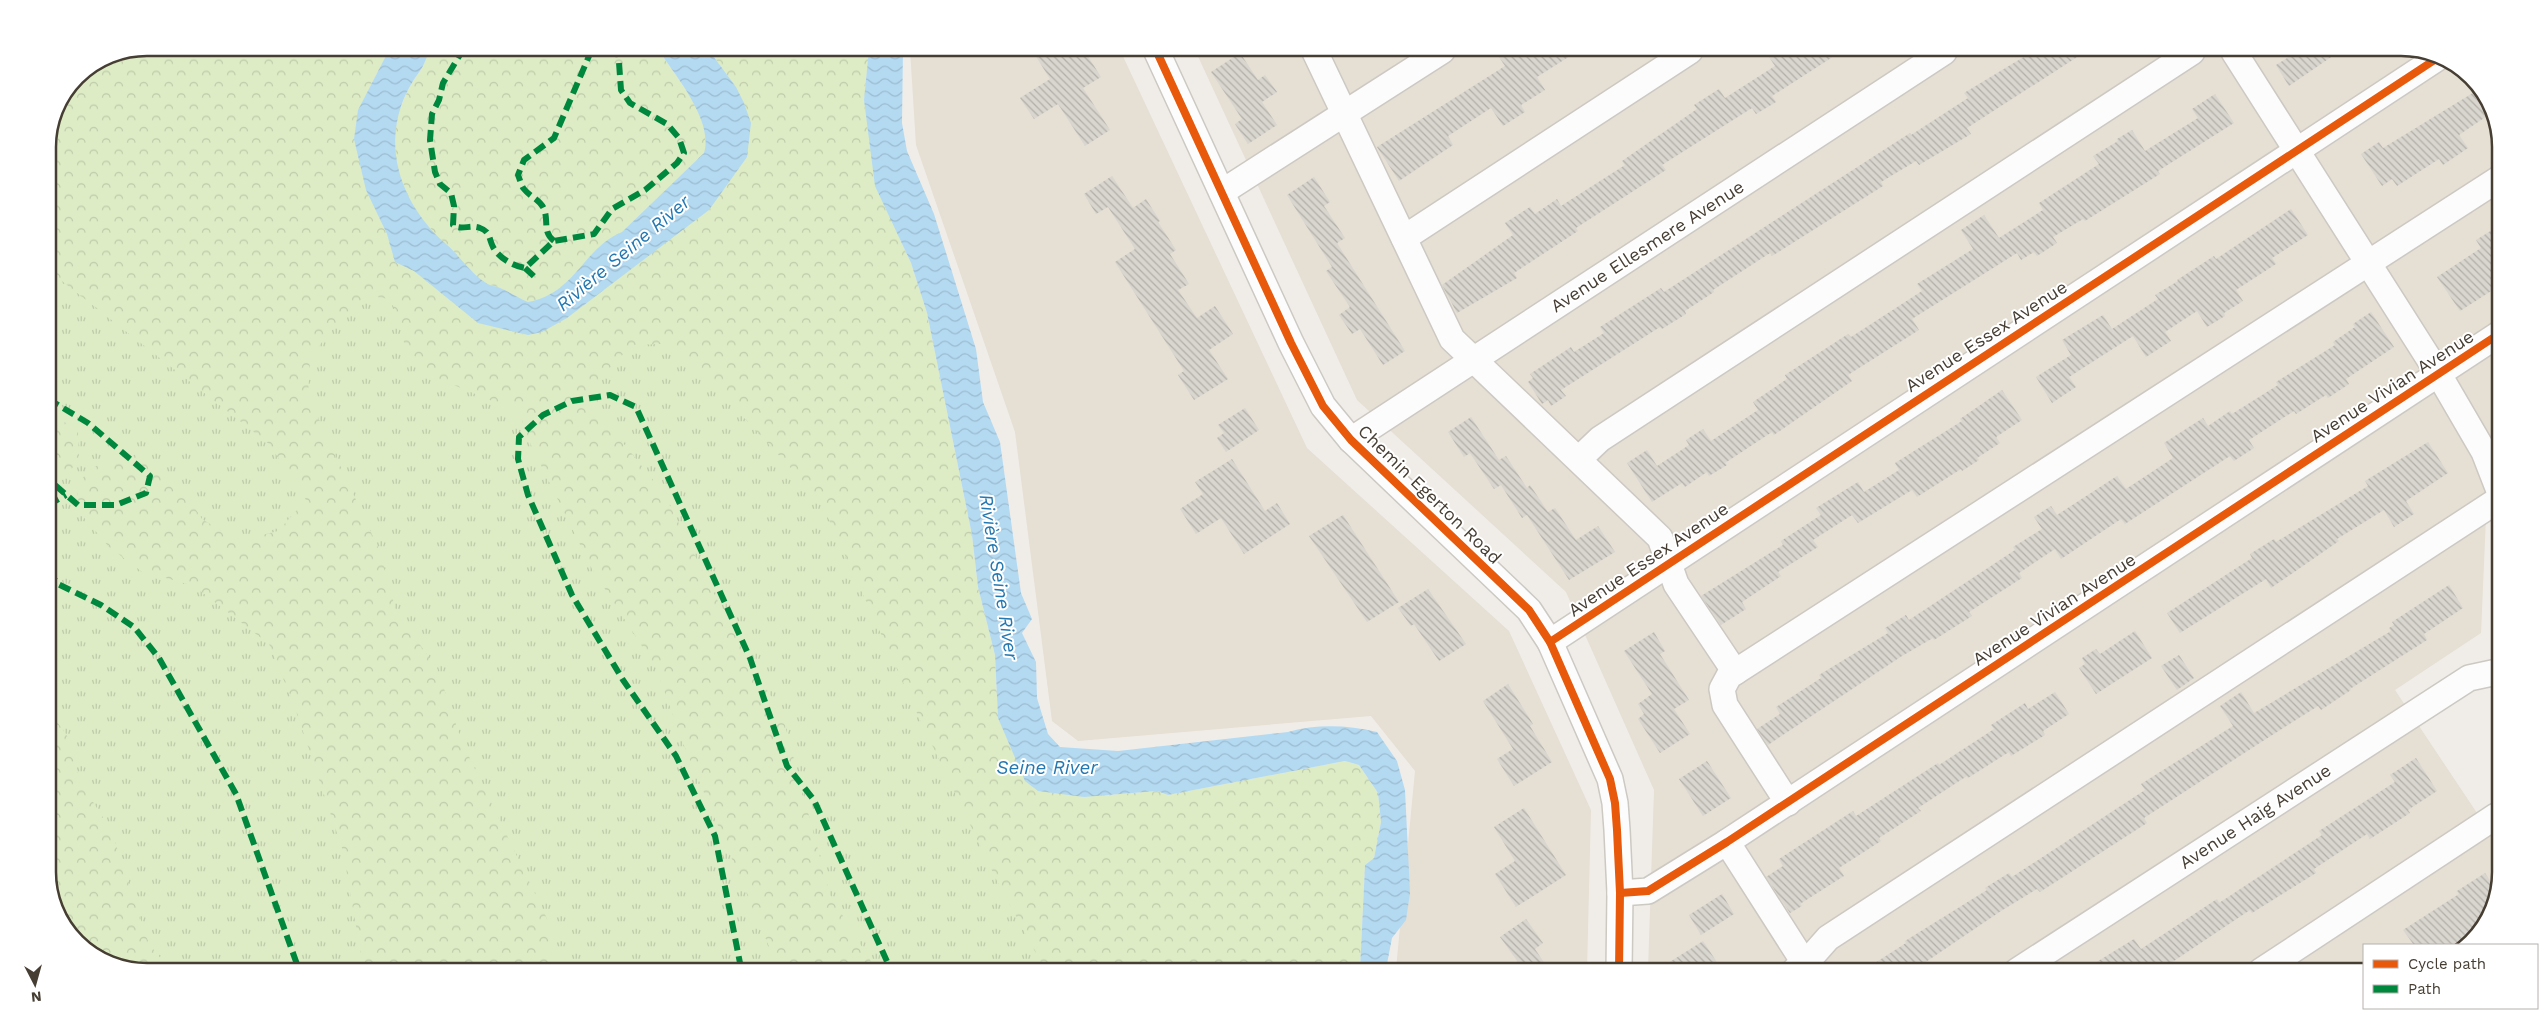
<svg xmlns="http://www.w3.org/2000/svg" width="2548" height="1019" font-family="'Work Sans',sans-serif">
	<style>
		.residential { fill: #e5dfd4 }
		.grass { fill: url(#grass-tufts) }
		.forest { fill: url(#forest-crowns) }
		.water { fill: url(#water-waves) }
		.building { fill: url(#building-back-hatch) }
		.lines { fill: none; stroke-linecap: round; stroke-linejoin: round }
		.minor-casing { stroke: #ccc9c3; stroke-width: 28 }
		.minor { stroke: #fdfcfc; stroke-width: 25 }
		.quiet { stroke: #00873e; stroke-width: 6; stroke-dasharray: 12 6; stroke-linecap: butt }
		.cycleway-casing { stroke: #fff; stroke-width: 11 }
		.cycleway { stroke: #e8590c; stroke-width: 8 }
		.labels { text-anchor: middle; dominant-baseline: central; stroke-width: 4; stroke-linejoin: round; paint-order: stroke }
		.street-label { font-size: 18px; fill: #463e33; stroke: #fff }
		.water-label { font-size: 19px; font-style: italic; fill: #2378b2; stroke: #fff }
		.rim { fill: none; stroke: #463e33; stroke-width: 2.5 }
	</style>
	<defs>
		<pattern id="grass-tufts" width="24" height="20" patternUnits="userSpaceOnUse" patternTransform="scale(1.25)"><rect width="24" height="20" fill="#ddecc5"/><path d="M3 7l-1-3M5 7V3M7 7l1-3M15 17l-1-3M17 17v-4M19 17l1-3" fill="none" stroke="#bfcbaa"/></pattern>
		<pattern id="forest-crowns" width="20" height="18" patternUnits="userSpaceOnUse" patternTransform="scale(1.25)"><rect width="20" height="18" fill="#ddecc5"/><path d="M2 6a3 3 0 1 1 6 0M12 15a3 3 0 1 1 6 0" fill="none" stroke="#bfcbaa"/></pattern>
		<pattern id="water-waves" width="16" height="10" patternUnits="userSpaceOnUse" patternTransform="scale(1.25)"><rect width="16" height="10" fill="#b4daf2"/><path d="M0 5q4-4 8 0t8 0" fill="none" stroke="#9cbcd0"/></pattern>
		<pattern id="building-back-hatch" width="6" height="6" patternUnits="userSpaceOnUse" patternTransform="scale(1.25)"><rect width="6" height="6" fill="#d9d6d0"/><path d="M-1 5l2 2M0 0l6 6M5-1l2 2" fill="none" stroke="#b2afa9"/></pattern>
	</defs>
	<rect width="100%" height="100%" fill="#f0ede8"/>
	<g class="residential">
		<polygon points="910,49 1120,50 1307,448 1509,631 1591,810 1587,970 1396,969 1415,771 1371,716 1078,741 1052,721 1015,432 916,145"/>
		<polygon points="1195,50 2433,53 2480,87 2500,140 2498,490 2486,517 2481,633 2395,690 2489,831 2496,827 2495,904 2464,945 2364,945 2364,971 1648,970 1654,790 1566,592 1357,400"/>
	</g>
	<polygon class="grass" points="147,48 390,48 358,110 736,87 708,49 869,49 864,100 900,240 998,718 1360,969 115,966 68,933 48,879 48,141 55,109 77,76 109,55"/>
	<g class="forest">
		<polygon points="147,48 390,48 358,110 366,190 387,234 395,262 414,271 478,323 528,335 751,123 736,87 708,49 869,49 864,100 875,186 911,263 927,313 972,535 978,587 995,655 998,718 1084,797 1157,791 1168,795 1345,761 1359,765 1378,793 1381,822 1374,858 1365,865 1360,969 1044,968 997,881 922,724 819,498 715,387 661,344 632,345 601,377 601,416 663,492 745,655 782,714 830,895 875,968 778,968 683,743 656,668 592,569 531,445 519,412 439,379 405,347 398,315 389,299 366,295 332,328 310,359 308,396 381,554 396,612 437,668 462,742 551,927 552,967 363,967 343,851 294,705 269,644 194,586 141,571 109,547 80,513 76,485 92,468 111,459 140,454 179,484 202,519 238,541 278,531 306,500 269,444 48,270 48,141 55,109 77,76 109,55"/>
		<path d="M432 48 658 49C675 76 714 120 704 153L622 232C582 248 577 293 528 302 518 298 510 292 501 288 496 286 491 286 486 283 470 274 460 256 446 244 394 197 376 130 420 71 426 64 425 55 432 48Z"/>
		<polygon points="48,410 78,432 79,457 71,470 48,470"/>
		<polygon points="48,709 70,740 79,780 111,830 149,944 167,966 115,966 68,933 48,879"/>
	</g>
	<g class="water">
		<path d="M390 48H432C426 55 426 63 420 71 376 129 394 198 446 244 460 256 470 273 486 283 490 286 496 286 500 288 510 292 518 298 528 302 576 293 582 249 622 232L704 153C714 120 675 76 658 49H708L736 87 744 103 751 123 747 157 709 210 567 318 542 332 528 335 478 323 414 271 395 262 387 234 366 190 354 139 358 110Z"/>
		<path d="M869 49H903L902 123 907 151 934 214 976 349 983 402 1000 442 1021 593 1032 619 1022 633 1036 662 1037 698 1048 734 1060 747 1118 751 1288 732C1317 724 1347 725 1377 732L1397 761 1405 790 1410 893 1406 920 1392 938 1386 969H1360L1365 865 1374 858 1381 822 1378 793 1359 765 1345 761 1168 795 1157 791 1084 797 1038 791 1025 781 998 718 995 655 978 587 972 535 927 313 911 263 875 186 864 100Z"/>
	</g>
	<g class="building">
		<polygon points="1032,50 1084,50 1101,77 1083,88 1110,130 1085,146 1058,104 1034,119 1020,98 1050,79"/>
		<polygon points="1495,51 1578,51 1537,77 1545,90 1521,105 1525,112 1503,126 1491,108 1448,136 1453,145 1399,181 1377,147 1505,66"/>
		<polygon points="1765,51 1842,51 1772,96 1776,102 1756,114 1752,108 1662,165 1666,170 1576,228 1578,231 1514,273 1517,278 1457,313 1442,285 1513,235 1505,223 1530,207 1535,214 1557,199 1561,206 1625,165 1622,161 1697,109 1694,105 1719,89 1725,98 1775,66"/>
		<polygon points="2032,52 2085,52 1967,128 1971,134 1919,165 1916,161 1881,182 1883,186 1772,256 1770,253 1713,290 1714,292 1685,311 1686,314 1662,329 1660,327 1561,390 1566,396 1551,406 1548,400 1542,404 1528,382 1533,378 1530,374 1571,347 1574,352 1604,333 1600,327 1661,288 1664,292 1910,133 1911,135 1968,98 1964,93"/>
		<polygon points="1240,53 1258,80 1265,75 1277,92 1262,102 1277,125 1248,144 1235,124 1242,119 1211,72"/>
		<polygon points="2295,53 2337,53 2289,86 2276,65"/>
		<polygon points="2481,88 2490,114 2459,135 2468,148 2443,165 2439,159 2397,186 2392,179 2382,186 2361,154 2379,142 2383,148"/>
		<polygon points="2215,94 2234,123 2158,171 2160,174 2085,221 2083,219 2053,237 2057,243 2037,256 2034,252 2021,260 2017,253 1912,319 1919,330 1848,375 1852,381 1774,435 1772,432 1725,463 1727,465 1709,476 1707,472 1685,487 1682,483 1652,502 1627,463 1647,450 1657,466 1689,445 1686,440 1703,429 1711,441 1758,410 1753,402 1787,379 1785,375 1848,334 1851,337 1922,291 1917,284 1973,249 1961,230 1984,215 1999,238 2043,210 2039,203 2099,164 2093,156 2118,141 2117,139 2132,130 2145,151 2198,118 2192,109"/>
		<polygon points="1112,176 1133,208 1146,199 1160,221 1158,222 1176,250 1170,254 1189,284 1178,290 1197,318 1215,306 1233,334 1209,350 1228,379 1194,400 1178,375 1184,371 1115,262 1135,249 1108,207 1096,214 1084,194"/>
		<polygon points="1314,177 1330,202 1324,206 1345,238 1337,243 1405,351 1383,365 1360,329 1352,334 1339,315 1350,307 1326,271 1332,267 1287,195"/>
		<polygon points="2291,209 2308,235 2272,258 2276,264 2236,290 2243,301 2224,313 2225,316 2207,327 2197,311 2165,332 2171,341 2146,357 2133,336 2069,377 2076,387 2052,403 2036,377 2071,355 2062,340 2103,315 2112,329 2158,299 2155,295 2178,281 2177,280 2214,256 2216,259"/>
		<polygon points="2492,230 2497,238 2500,236 2499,286 2460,311 2437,277 2481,248 2476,240"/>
		<polygon points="2371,312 2394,347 2346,379 2349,384 2328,398 2326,395 2296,414 2294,411 2249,440 2254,448 2234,461 2230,456 2125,524 2121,519 2061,559 2055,549 2019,573 2022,578 1969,612 1972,616 1934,640 1933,638 1902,656 1768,745 1757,729 1780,714 1776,707 1821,678 1819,675 1888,633 1885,628 1906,615 1909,620 2015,550 2013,547 2042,529 2034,517 2051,506 2057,515 2117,476 2126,489 2173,458 2164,443 2203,418 2208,426 2230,411 2232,414 2278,385 2276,382 2335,345 2333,342 2355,327 2353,324"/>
		<polygon points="2002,390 2022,420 1996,437 2000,443 1977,458 1979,460 1962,471 1961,469 1917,497 1912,490 1858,523 1852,515 1813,540 1818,547 1778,572 1781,576 1742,602 1746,609 1721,625 1701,596 1783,545 1781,541 1821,515 1816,508 1858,482 1864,492 1899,470 1895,463 1962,421 1960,419"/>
		<polygon points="1245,408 1259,430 1226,452 1217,438 1224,433 1218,425"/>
		<polygon points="1471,417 1499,460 1506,456 1527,488 1530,485 1548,512 1555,508 1576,540 1598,526 1615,552 1569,580 1527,515 1522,518 1501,485 1494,489 1470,453 1464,457 1448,432"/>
		<polygon points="2428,442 2448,473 2406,501 2414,514 2394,527 2384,510 2337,539 2339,541 2271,588 2266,579 2180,633 2167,613 2252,558 2250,554 2274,539 2276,542 2368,486 2365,481"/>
		<polygon points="1232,459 1265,511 1277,503 1290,524 1244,554 1221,518 1196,534 1180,509 1203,494 1195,482"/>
		<polygon points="1343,515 1399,602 1367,622 1309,536"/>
		<polygon points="2449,585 2463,608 2424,634 2427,640 2350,689 2351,690 2321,710 2318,706 2266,739 2144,818 2147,823 2040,892 2037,889 2001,911 1914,970 1864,970 1906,943 1905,941 1987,890 1985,888 2009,873 2012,877 2145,790 2141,784 2233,726 2220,706 2241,692 2254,713 2391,631 2389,628 2394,625 2392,622"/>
		<polygon points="1428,589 1466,644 1439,661 1414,624 1411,626 1398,608"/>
		<polygon points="2135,631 2152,658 2096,694 2079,668 2085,664 2082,658 2096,649 2100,654"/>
		<polygon points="1654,632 1665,651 1660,654 1689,700 1674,709 1690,734 1660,753 1638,719 1644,714 1638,704 1652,694 1624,651"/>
		<polygon points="2179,655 2194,678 2177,690 2161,666"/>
		<polygon points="1508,684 1533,724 1530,726 1552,762 1514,786 1497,759 1513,749 1483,701"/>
		<polygon points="2055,692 2069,714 2043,731 2045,735 2011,756 2009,752 1968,778 1967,776 1918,808 1921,811 1879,838 1881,841 1839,868 1844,876 1800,904 1802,906 1790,913 1766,877 1783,866 1779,859 1853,811 1856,816 1938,763 1939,765 1994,729 1991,725 2025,703 2028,709"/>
		<polygon points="2416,758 2437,791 2408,810 2410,813 2370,839 2367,834 2314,869 2316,873 2252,913 2250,910 2159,971 2082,971 2134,939 2141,949 2217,899 2219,903 2322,835 2319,831 2395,782 2390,775"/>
		<polygon points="1707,761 1731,798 1703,816 1679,779"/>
		<polygon points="1524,808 1566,875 1516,907 1495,874 1515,861 1494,827"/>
		<polygon points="2485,873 2495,888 2495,904 2474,932 2453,945 2414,945 2403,930 2459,894 2457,891"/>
		<polygon points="1722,894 1734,914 1701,935 1689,915"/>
		<polygon points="1526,919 1543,943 1535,949 1549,970 1523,969 1500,937"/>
		<polygon points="1703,941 1722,970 1657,970"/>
	</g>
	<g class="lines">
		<g class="minor-casing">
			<g id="minor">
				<polyline points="1156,50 1291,343 1323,406 1351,440 1529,610 1550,642 1610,779 1615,803 1617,830 1620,893 1619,970"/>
				<polyline points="1314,50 1452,339 1660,538 1676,584 1735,672"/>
				<polyline points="2234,52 2438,373 2484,452 2498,488"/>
				<polyline points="1222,192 1442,51"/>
				<polyline points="1404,238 1690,51"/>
				<polyline points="1351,440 1944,52"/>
				<polyline points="1579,459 1600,439 2192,52"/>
				<polyline points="1550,642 2439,57"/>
				<polyline points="1788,803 1725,705 1722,689 1729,676 2500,178"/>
				<polyline points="1727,842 1805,964"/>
				<polyline points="1620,893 1648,891 1727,842 2499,334"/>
				<polyline points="1795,970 1805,964 1828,938 2498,500"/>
				<polyline points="2017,971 2469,678 2497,672"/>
				<polyline points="2261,971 2496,816"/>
			</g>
		</g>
		<use href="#minor" class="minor"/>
		<g class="quiet">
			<path d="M464 48 443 83 439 100 432 114 430 140 435 172 440 184 451 193 454 206 453 225C461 231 471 224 480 228 490 231 489 239 493 247 499 258 513 266 525 268L554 241 594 234 612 209 645 190 677 163 684 153 679 138 667 124 630 103 621 90 618 49"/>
			<path d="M554 241C543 232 548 224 545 212 542 200 531 198 524 189 521 186 520 179 518 175L524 160 554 138 592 49"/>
			<polyline points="525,268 538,280"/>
			<polyline points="48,399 88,423 150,476 146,493 116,505 78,505 48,479"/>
			<polyline points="48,505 66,495"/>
			<polyline points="48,571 58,584 101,605 134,627 159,658 236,794 298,967"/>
			<polyline points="741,968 715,836 676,756 623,680 572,595 528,495 518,459 519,437 543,415 572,401 610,395 636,407 750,658 787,766 814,800 890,968"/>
		</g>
		<g class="cycleway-casing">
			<g id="cycleway">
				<polyline points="1156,50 1291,343 1323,406 1351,440 1529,610 1550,642 1610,779 1615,803 1617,830 1620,893 1619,970"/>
				<polyline points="1550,642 2439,57"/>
				<polyline points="1620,893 1648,891 1727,842 2499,334"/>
			</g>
		</g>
		<use href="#cycleway" class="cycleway"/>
	</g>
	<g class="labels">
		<g class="street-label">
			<text transform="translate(1647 246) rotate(-33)">Avenue Ellesmere Avenue</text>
			<text transform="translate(1986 336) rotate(-33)">Avenue Essex Avenue</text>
			<text transform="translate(2392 386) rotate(-33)">Avenue Vivian Avenue</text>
			<text transform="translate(1430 494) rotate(44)">Chemin Egerton Road</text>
			<text transform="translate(1648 559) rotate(-34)">Avenue Essex Avenue</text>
			<text transform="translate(2054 609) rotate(-33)">Avenue Vivian Avenue</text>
			<text transform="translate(2255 816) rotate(-33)">Avenue Haig Avenue</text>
		</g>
		<g class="water-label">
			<text transform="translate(623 253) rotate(-40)">Rivière Seine River</text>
			<text transform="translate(999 577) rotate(81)">Rivière Seine River</text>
			<text x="1047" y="767">Seine River</text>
		</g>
	</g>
	<path d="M0 0H2548V1019H0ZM147 56H2401A91 91 0 0 1 2492 147V872A91 91 0 0 1 2401 963H147A91 91 0 0 1 56 872V147A91 91 0 0 1 147 56Z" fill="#fff" fill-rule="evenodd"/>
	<path class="rim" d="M147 56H2401A91 91 0 0 1 2492 147V872A91 91 0 0 1 2401 963H147A91 91 0 0 1 56 872V147A91 91 0 0 1 147 56Z"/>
	<rect x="2363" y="944" width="175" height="65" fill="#ffffff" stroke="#b5b2ad"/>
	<rect x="2373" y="960" width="25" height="8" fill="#e8590c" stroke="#b5b2ad"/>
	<text x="2408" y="969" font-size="15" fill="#463e33">Cycle path</text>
	<rect x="2373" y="985" width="25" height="8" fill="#00873e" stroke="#b5b2ad"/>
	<text x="2408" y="994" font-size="15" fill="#463e33">Path</text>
	<g transform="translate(35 984) rotate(174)" stroke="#ffffff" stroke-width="4" paint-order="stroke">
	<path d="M0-4L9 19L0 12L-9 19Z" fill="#463e33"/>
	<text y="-8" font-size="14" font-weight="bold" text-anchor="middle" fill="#463e33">N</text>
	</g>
</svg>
